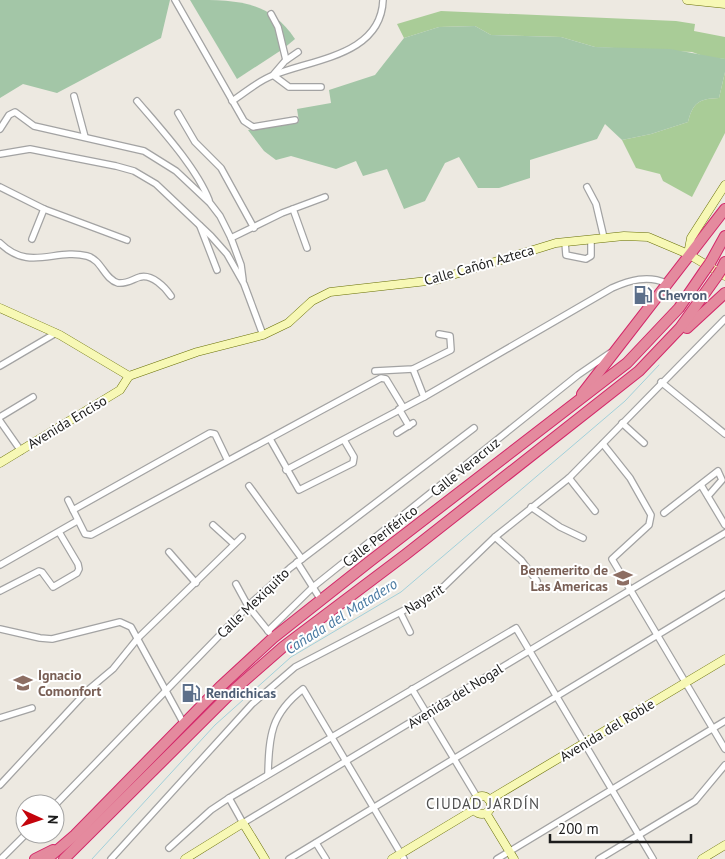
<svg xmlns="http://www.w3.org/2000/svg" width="725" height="859" font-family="'PT Sans',sans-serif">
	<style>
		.forest { fill: #a9cc97 }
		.cemetery { fill: #a3c6a7 }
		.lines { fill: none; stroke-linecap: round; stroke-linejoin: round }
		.stream { stroke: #a2d0da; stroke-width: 1 }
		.street-casing { stroke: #a3a3a3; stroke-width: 8 }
		.secondary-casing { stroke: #686f07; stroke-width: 9 }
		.highway-casing { stroke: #d32769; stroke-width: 12 }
		.street { stroke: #fff; stroke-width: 5.5 }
		.secondary { stroke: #f7f8b5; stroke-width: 8 }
		.highway { stroke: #e48a9e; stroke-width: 10 }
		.highway-bridge-casing { stroke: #d32769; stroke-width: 12; stroke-linecap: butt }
		.highway-bridge { stroke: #e48a9e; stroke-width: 10 }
		.labels { text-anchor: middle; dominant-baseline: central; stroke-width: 4; stroke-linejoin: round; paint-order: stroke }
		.street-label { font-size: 14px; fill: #1c1c1c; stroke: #fff }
		.service-label { font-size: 14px; font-weight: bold; fill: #4e5e75; stroke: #fff; text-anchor: start }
		.education-label { font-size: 14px; font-weight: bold; fill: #785e54; stroke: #fff; text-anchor: end }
		.water-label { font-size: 15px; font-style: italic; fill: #4879a1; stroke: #fff }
		.neighbourhood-label { font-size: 15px; letter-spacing: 1px; fill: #4f4f4f; stroke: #fff }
	</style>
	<rect width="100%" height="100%" fill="#ede9e1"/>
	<g class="forest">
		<polygon points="441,11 676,21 695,24 694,31 725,37 725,59 706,57 692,52 595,47 561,37 491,35 475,26 439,27 404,38 397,24"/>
		<path d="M725 72V133L692 197 663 181 660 174 636 168 622 140 651 134 688 122C693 102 699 99 719 98Z"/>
	</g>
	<g class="cemetery">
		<polygon points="0,0 170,0 161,38 57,93 23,84 0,98"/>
		<path d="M190 0C237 0 269 0 295 39L283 49 237 79Z"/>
		<path d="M475 26 491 35 561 37 595 47 670 49 725 59V72L719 98C699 99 693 102 688 122L651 134 622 140 605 124 597 139 530 160V178L499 188H478L459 157 445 163 425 201 404 209 387 169 363 176 356 161 336 169 291 156 276 160 264 151 248 130 299 122 297 109 331 103 329 90 375 75 404 38 439 27Z"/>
	</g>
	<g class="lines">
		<polyline class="stream" points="92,859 215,725 291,657 401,592 625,401 659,365"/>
		<g class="street-casing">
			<g id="street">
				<polyline points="175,0 244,121 253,127 295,120"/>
				<polyline points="271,14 278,27 286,60"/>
				<polyline points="298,52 285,61 273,75 289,87 321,87"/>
				<polyline points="74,96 85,137"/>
				<path d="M137 101C160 128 196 167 209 200"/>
				<path d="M232 101C246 92 259 80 274 75 314 59 381 55 383 0"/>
				<polyline points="178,113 195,142 221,168 254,228"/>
				<polyline points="0,129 9,115 15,112 34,126 144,151 176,171 210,203 220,216 231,238 241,265 243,280"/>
				<polyline points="0,154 30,149 60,155 116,166 134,171 156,184 211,236 227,254 244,284 263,335"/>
				<polyline points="0,187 44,209 127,240"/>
				<polyline points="587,187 596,204 604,238"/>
				<polyline points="293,209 307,248"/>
				<polyline points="200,226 217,270"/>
				<polyline points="231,238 282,213 325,197"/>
				<polyline points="32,239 44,209"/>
				<polyline points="565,242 566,255 586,259 591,256 591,240"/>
				<path d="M0 243C29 272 55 248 87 256 102 260 104 279 118 283 127 284 133 279 140 277 152 274 165 287 171 296"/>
				<polyline points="0,366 56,333"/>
				<polyline points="413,369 424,397"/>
				<polyline points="375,371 413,369 451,350 450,336 439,334"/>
				<polyline points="661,382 725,434"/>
				<polyline points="399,409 409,426"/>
				<polyline points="0,417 33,397"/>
				<polyline points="0,421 21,451"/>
				<polyline points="622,423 644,443"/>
				<polyline points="397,433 413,423"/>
				<polyline points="270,439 299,490 353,463 354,457 344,440"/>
				<polyline points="603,444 630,478 651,515 649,525 612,559 725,749"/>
				<path d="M286 470 424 397 612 288C630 280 648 275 666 283"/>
				<polyline points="569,478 595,511"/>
				<polyline points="701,485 725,525"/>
				<polyline points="249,486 302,559"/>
				<polyline points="68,500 85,534 91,535 381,378 386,379 403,407"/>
				<polyline points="531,507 560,527 583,538"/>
				<polyline points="73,510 210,433 215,434 227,459"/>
				<polyline points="664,513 718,471 722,480 708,496"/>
				<polyline points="213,525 234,544"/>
				<polyline points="495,537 521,560 537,581"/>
				<polyline points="169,552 196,583"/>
				<polyline points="297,562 321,600"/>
				<polyline points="0,565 77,521"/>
				<polyline points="236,584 248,606 269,632"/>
				<polyline points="0,591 39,571 42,572 53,587 77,573 79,569 78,564 59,532"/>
				<polyline points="401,614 410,632"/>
				<polyline points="0,629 40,638 52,639 120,622 131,627 184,724"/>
				<polyline points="268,631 313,587 578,375 610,353"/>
				<polyline points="412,689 477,797"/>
				<polyline points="0,718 32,708"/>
				<path d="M268 774C269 735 271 714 303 689L404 859"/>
				<polyline points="0,785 88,690 113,669 138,638 242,537"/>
				<polyline points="229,798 243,823 725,533"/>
				<polyline points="55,805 248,606 290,568 474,428"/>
				<polyline points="316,843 326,859"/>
				<polyline points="169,848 211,810 229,798 516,628 653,859"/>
				<polyline points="1,859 26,834"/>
				<polyline points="111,859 252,704 295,667 437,593 495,537 569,478 725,319"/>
				<polyline points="289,859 725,594"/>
				<polyline points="497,859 725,721"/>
				<polyline points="599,859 695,801 725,765"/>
			</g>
		</g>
		<g class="secondary-casing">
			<g id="secondary">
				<polyline points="687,0 725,4"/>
				<polyline points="688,254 691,238 725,185"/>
				<polyline points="0,308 60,335 129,376"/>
				<polyline points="129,376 197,352 263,335 288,323 312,301 330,292 436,280 556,243 624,236 648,237 688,254 725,276"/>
				<polyline points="0,463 120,390 129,376"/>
				<circle cx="482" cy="805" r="9"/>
				<polyline points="489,800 725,659"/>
				<polyline points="486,813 514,859"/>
				<polyline points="185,859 243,823 265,859"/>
				<polyline points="392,859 475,809"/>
				<polyline points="702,859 725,845"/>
			</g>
		</g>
		<g class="highway-casing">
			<g id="highway">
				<polyline points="710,263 725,236"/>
				<polyline points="721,270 725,262"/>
				<polyline points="687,328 725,293"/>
				<polyline points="582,394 725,209"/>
				<polyline points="35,859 53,850"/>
				<polyline points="47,859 75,835 220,687 273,638 369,562 627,363 679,308 705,270"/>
				<polyline points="64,859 235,689 283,647 405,555 639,371 680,328 717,276"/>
			</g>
		</g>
		<use href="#street" class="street"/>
		<use href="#secondary" class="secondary"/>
		<use href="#highway" class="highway"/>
		<g class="highway-bridge-casing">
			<g id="highway-bridge">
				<polyline points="705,270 710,263"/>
				<polyline points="717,276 721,270"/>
			</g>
		</g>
		<use href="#highway-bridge" class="highway-bridge"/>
	</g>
	<defs>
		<g id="fuel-bare" transform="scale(1.5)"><path d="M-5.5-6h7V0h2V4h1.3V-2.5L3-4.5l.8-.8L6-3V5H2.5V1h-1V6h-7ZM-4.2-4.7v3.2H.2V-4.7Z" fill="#5c6f8a" stroke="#fff" stroke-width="2.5" paint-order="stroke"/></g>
		<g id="school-bare" transform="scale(1.5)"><path d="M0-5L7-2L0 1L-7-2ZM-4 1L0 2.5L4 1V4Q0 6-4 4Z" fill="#8d6e63" stroke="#fff" stroke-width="2.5" paint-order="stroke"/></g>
	</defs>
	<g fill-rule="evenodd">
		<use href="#fuel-bare" x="643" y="295"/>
		<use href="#school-bare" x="623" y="578"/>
		<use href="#school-bare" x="23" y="683"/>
		<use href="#fuel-bare" x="191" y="693"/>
	</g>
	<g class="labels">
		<g class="street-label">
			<text transform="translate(479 265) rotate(-16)">Calle Cañón Azteca</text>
			<text transform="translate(67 422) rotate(-31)">Avenida Enciso</text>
			<text transform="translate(465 467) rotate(-39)">Calle Veracruz</text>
			<text transform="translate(380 536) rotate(-38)">Calle Periférico</text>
			<text transform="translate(424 599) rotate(-32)">Nayarit</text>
			<text transform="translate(253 603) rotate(-44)">Calle Mexiquito</text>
			<text transform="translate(455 696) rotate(-32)">Avenida del Nogal</text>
			<text transform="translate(607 730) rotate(-31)">Avenida del Roble</text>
		</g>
		<g class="service-label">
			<text x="658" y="295">Chevron</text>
			<text x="206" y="693">Rendichicas</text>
		</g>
		<g class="education-label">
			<text x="608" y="570">Benemerito de<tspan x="608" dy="16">Las Americas</tspan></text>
			<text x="38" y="675" text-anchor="start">Ignacio<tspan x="38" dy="16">Comonfort</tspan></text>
		</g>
		<g class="water-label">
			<text transform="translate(341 616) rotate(-32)">Cañada del Matadero</text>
		</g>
		<g class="neighbourhood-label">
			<text x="483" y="803">CIUDAD JARDÍN</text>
		</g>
	</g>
	<g transform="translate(40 819) rotate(93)"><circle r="24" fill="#ffffff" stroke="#a4a4a4"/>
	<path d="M0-4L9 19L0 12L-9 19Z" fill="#c4040c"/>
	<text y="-8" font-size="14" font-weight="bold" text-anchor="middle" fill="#1c1c1c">N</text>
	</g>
	<path d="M550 834v8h141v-8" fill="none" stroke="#1c1c1c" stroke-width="2.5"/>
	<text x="558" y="834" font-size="15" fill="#1c1c1c" stroke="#ffffff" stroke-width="4" paint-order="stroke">200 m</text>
</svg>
